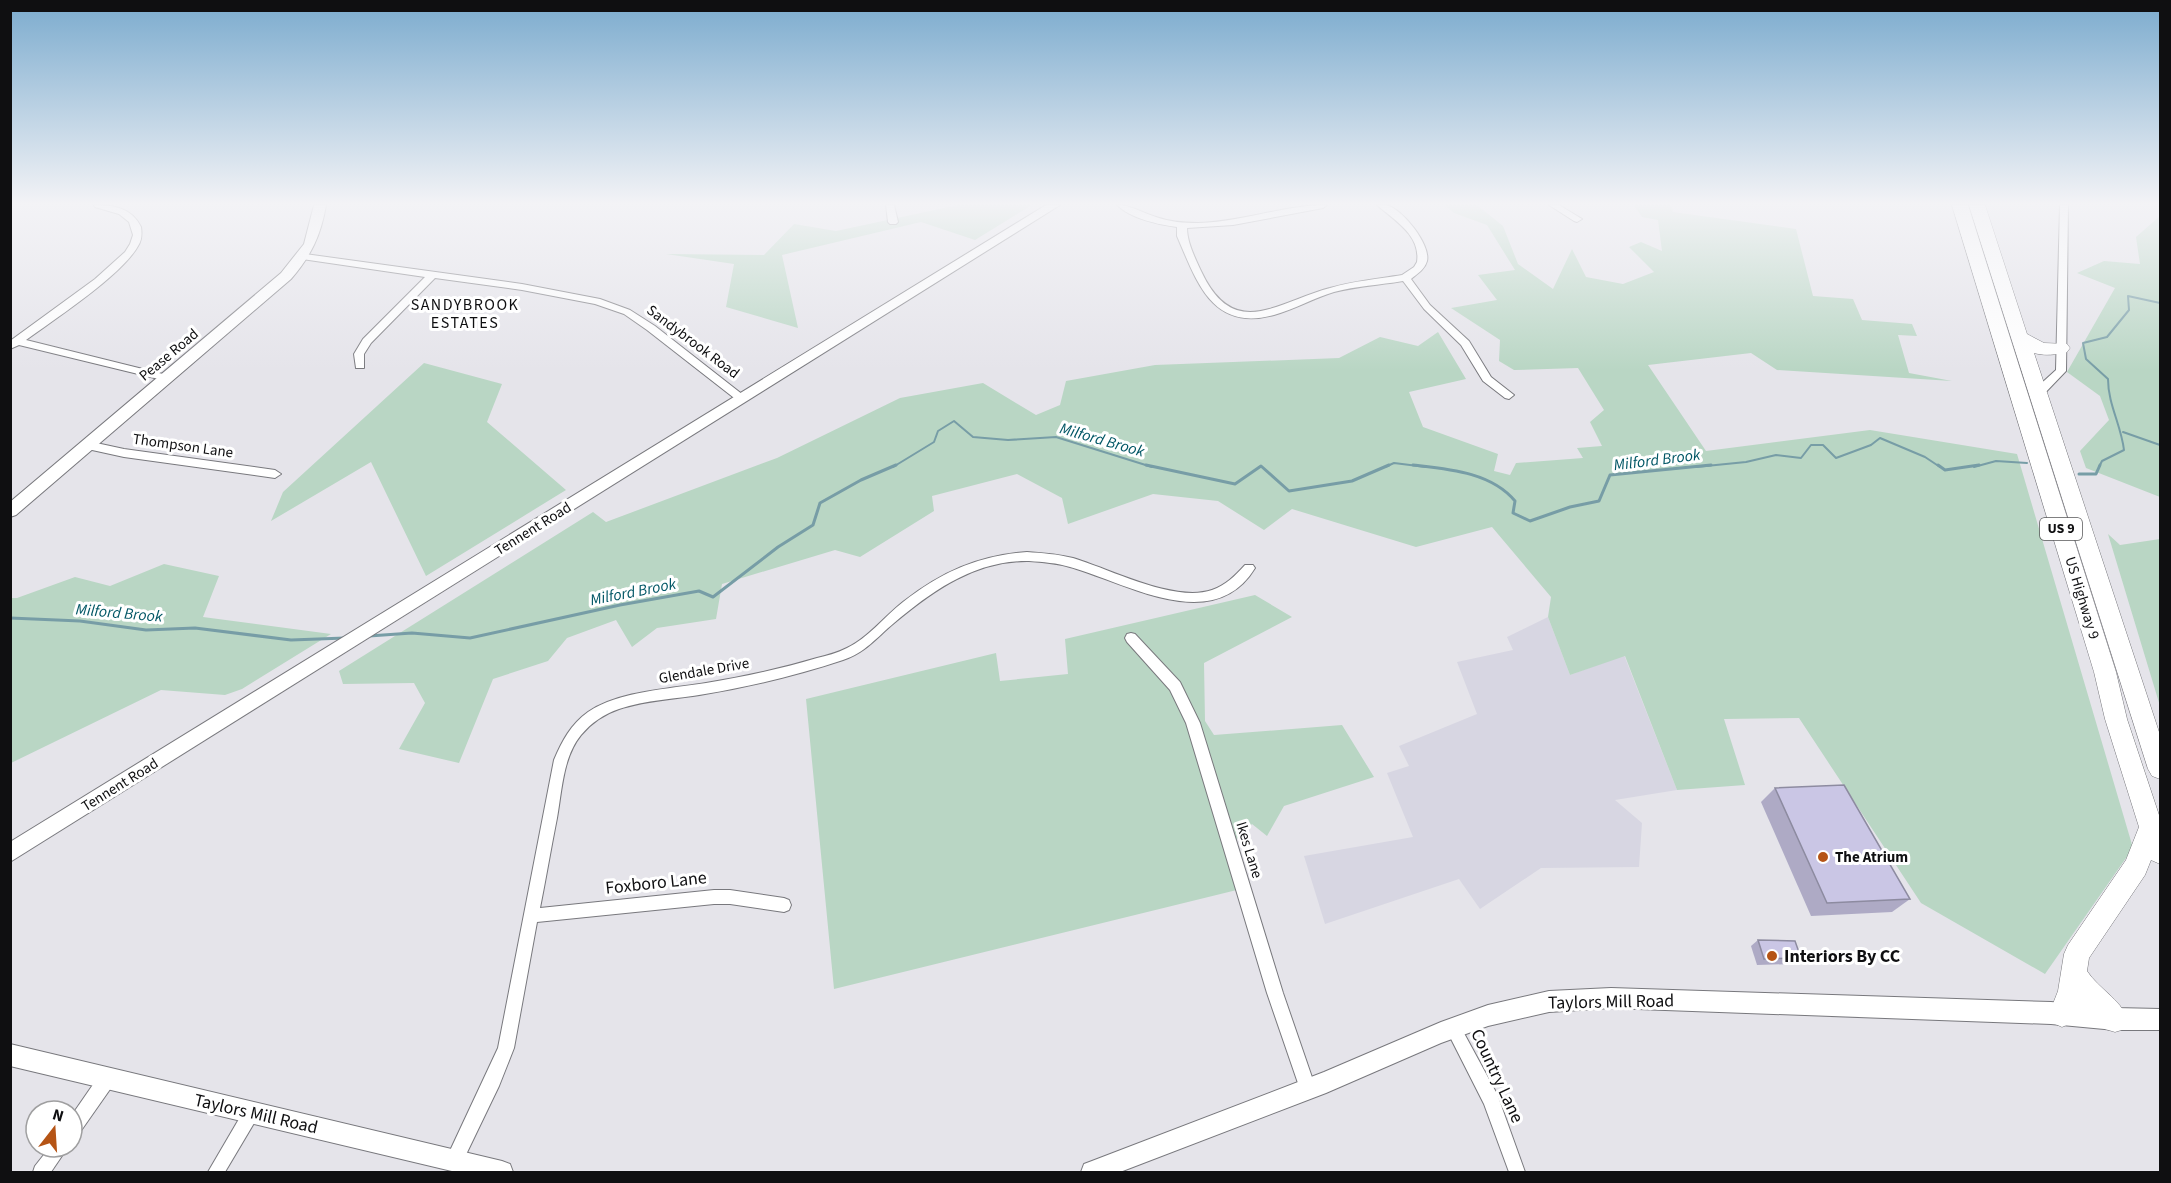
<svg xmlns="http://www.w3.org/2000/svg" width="2171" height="1183" font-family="'Source Sans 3',sans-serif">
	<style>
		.built { fill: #d7d6e2 }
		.green { fill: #b9d6c4 }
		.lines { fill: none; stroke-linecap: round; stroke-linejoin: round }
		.stream-far1 { stroke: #779da6; stroke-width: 2 }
		.stream { stroke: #779da6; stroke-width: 3 }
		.street-casing { stroke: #78787d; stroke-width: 2 }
		.secondary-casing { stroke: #78787d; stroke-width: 2 }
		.highway-casing { stroke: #78787d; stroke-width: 1 }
		.street { fill: #fff; fill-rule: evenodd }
		.secondary { fill: #fff; fill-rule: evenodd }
		.highway { fill: #fff; fill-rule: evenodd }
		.wall { fill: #aeaac5 }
		.building { fill: #cac6e5; stroke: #8d8ba0; stroke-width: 1.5 }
		.poi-dot { fill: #b55415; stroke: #fff; stroke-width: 2 }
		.labels { text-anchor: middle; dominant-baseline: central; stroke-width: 6; stroke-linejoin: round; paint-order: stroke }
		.shield { fill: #fff; stroke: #575758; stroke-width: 1.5 }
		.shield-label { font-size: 14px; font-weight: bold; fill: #0f0f11 }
		.street-label { font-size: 15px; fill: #0f0f11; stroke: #fff }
		.poi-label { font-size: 15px; font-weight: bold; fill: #0f0f11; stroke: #fff; text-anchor: start }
		.neighbourhood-label { font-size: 16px; letter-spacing: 1.5px; fill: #0f0f11; stroke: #fff }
		.water-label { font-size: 16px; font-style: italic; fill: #015665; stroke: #fff }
		.near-street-label { font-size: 18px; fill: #0f0f11; stroke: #fff }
		.near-poi-label { font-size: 18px; font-weight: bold; fill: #0f0f11; stroke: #fff; text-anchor: start }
	</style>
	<rect width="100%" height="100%" fill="#e5e4ea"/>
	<polygon class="built" points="1548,617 1570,675 1624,655 1677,790 1615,800 1642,823 1639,867 1541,868 1480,909 1459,879 1325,924 1304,856 1413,837 1387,773 1409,766 1399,746 1477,714 1457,662 1513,650 1507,637"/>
	<g class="green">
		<polygon points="958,205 1032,205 975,240 921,222 782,255 798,328 726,307 734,264 666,254 764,255 794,224 836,231"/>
		<polygon points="1445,205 1477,205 1503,226 1518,264 1553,289 1572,249 1586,277 1623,284 1654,272 1629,247 1641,242 1662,251 1658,220 1642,217 1634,205 1671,205 1673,212 1796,229 1813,296 1853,299 1862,320 1912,324 1917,336 1898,335 1909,373 1952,381 1777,370 1751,353 1648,365 1706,451 1870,430 2017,454 2133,848 2045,974 1921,903 1799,718 1724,719 1745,785 1677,790 1625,656 1570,675 1548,617 1551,597 1492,527 1416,547 1292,509 1264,530 1218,501 1153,494 1068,524 1062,498 1017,474 932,496 934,511 860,557 835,550 722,584 716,619 657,628 632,647 616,620 567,638 548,661 493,679 459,763 399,749 425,703 414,683 343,684 339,671 593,512 606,522 777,458 900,398 983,383 1036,415 1060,405 1066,381 1155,365 1339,358 1380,337 1418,346 1438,332 1466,379 1409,392 1423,427 1498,454 1494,471 1510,475 1516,463 1583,458 1577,448 1602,446 1590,422 1604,410 1578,368 1514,370 1499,361 1500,340 1451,308 1497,300 1478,275 1515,270 1487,225 1454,213"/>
		<polygon points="2160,216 2160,497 2086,468 2080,451 2109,420 2100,396 2067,372 2115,288 2077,273 2104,261 2140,264 2136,237"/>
		<polygon points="424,363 502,384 487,422 566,490 426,576 371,462 271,521 283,492"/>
		<polygon points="2108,534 2120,545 2160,539 2160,706"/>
		<polygon points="164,564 219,576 203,617 331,634 242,689 225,695 161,690 11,763 11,598 17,598 75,577 110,586"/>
		<polygon points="1255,595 1292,617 1204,663 1205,721 1214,735 1342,725 1374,777 1284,806 1267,836 1252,824 1234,842 1249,887 834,989 806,699 996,653 1000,681 1068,674 1065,639"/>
	</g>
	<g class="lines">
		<g class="stream-far1">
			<polyline points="2123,432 2160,445"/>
			<polyline points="893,467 934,442 938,431 954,421 973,437 1008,440 1056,437 1152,467"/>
			<polyline points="1260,467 1262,467"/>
			<polyline points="1385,467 1394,463 1426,467"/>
			<polyline points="1696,467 1746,462 1776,455 1801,458 1811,445 1823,445 1836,458 1871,445 1880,438 1925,457 1940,467"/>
			<polyline points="1974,467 1996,461 2027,463"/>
			<path d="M2099 467 2102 461 2124 450C2121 425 2108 404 2108 379L2086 359 2083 343 2107 337 2129 310 2128 296 2160 303"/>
		</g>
		<g class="stream">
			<polyline points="1146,465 1235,484 1261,466 1289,491 1352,481 1389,465"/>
			<path d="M1413 465C1448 469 1491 472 1515 501L1513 513 1530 521 1570 507 1599 501 1610 475 1711 465"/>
			<polyline points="1938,465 1945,470 1979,465"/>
			<polyline points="2079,474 2096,474 2100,465"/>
			<polyline points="10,618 80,621 146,630 195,628 291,640 345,638"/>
			<polyline points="369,636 412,633 470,638 620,605 699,591 713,597 778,547 813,525 820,503 861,480 896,465"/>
		</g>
		<g class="street-casing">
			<g id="street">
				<path d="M94 205C114 205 132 208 141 227 142 234 142 240 138 246 122 275 55 319 26 340L171 376 172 378 171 380 167 381 19 345 10 349V341L95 279 125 252 130 244 133 235 129 222 119 214 95 207Z"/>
				<polygon points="886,205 894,205 898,222 896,224 890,224 888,222"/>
				<path d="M1117 205C1131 205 1143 213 1156 217 1170 222 1184 223 1198 223 1242 222 1284 205 1327 205L1323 208 1233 225 1187 228C1187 242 1195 258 1201 271 1234 342 1277 302 1330 288 1353 281 1378 279 1402 275L1414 267 1417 262C1421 235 1394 220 1377 205 1378 205 1384 204 1386 205 1402 208 1431 245 1427 261 1425 269 1417 274 1411 279L1430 305 1469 341 1491 377 1514 395 1509 399 1505 398 1483 381 1461 345 1424 309 1403 281C1380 285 1356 286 1334 292 1314 298 1295 309 1274 315 1212 332 1197 282 1177 236V227C1159 225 1130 218 1117 205Z"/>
				<polygon points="1549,205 1559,205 1582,219 1577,222 1574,221"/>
				<polygon points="2060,205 2068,205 2066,371 2042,396 2034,396 2033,393 2034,390 2056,370"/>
				<polygon points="305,254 522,284 600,299 630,310 655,326 747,398 742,402 738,401 647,330 624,314 595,304 522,290 435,278 371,343 364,354 364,368 356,368 354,354 363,339 425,277 302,259 300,257"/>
				<polygon points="87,441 124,449 275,470 281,474 275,478 124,457 83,448 82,445"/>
				<path d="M1027 552C1042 553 1057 554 1073 558 1110 569 1174 603 1212 590 1226 585 1235 576 1245 565H1253L1255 568C1213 637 1125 582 1070 567 1057 563 1043 562 1029 561 976 560 933 590 894 623 877 637 865 653 843 660 798 675 752 686 705 694 677 699 645 700 619 709 604 714 591 723 581 735 563 757 562 790 557 818 551 848 546 878 540 908L714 890H730L784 898 789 900 791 905 789 910 784 912 730 904H714L537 922 514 1048 499 1086 460 1167 454 1169 448 1167 446 1161 448 1155 498 1048 554 760C562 741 571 724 588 712 619 691 669 689 706 683 743 677 780 669 817 658 826 656 837 653 847 648 868 638 884 617 903 602 942 572 977 556 1027 552Z"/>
				<polygon points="1131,633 1135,634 1180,682 1200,723 1283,993 1316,1089 1314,1095 1308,1097 1302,1095 1300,1089 1267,993 1186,723 1170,690 1127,642 1125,638 1127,634"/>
				<polygon points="1454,1021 1459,1024 1497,1094 1525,1172 1509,1172 1484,1104 1446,1029 1449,1024"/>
				<polygon points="107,1071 113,1073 115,1079 113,1085 78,1135 72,1137 72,1115 101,1073"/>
				<polygon points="252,1105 258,1107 260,1113 225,1172 208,1172 246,1107"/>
				<polygon points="50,1147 68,1147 51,1172 33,1172 35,1166"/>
			</g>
		</g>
		<g class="secondary-casing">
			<g id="secondary">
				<path d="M314 205H326C321 235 311 256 291 279L16 515 10 517V502L281 273 304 244Z"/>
				<polygon points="1046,205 1060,205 10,862 10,842"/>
				<polygon points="1611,988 2051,1002 2115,1008 2160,1009 2160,1030 2115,1030 2051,1024 1611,1008 1549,1012 1488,1026 1441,1043 1326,1093 1120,1172 1081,1172 1084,1164 1092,1161 1324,1072 1441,1022 1488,1005 1549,991"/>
				<polygon points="10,1044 502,1161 510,1164 513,1172 456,1172 10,1066"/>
			</g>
		</g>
		<g class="highway-casing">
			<g id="highway">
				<path d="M1952 205H1968L2116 672 2127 719 2160 818V864L2151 860 2145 875 2089 958 2087 971C2099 989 2120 999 2128 1019L2125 1029 2115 1032 2105 1029 2079 1005 2071 1023 2062 1027 2053 1023 2049 1014 2058 991 2064 954 2068 945 2126 860 2139 827 2105 719 2094 672Z"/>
				<path d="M1969 205H1985L2027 334 2044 343 2067 344 2070 348 2067 352C2057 355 2044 356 2034 353L2160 735V779L2152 776 2148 769Z"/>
			</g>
		</g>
		<use href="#street" class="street"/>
		<use href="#secondary" class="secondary"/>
		<use href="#highway" class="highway"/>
	</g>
	<g class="wall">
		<polygon points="1775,788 1910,899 1892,912 1811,916 1761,802"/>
		<polygon points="1758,940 1801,958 1793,964 1757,965 1751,946"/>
	</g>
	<g class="building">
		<polygon points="1844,785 1910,899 1827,903 1775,788"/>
		<polygon points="1758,940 1795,941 1801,958 1764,959"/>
	</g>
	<linearGradient id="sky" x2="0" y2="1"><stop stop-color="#7babce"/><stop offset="0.55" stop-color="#f3f3f6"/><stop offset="1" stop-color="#f3f3f6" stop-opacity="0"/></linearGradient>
	<rect width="2171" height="370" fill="url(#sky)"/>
	<g class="poi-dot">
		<circle cx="1823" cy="857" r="6"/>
		<circle cx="1772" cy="956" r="6"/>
	</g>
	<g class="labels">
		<rect class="shield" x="2040" y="518" width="42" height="22" rx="4.5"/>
		<g class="shield-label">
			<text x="2061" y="529">US 9</text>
		</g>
		<g class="street-label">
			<text transform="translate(693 342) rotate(37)">Sandybrook Road</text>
			<text transform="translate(169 355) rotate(-40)">Pease Road</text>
			<text transform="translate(183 446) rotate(8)">Thompson Lane</text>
			<text transform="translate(533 529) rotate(-32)">Tennent Road</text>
			<text transform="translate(2082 598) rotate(73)">US Highway 9</text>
			<text transform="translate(704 671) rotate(-10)">Glendale Drive</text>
			<text transform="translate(120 785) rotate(-32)">Tennent Road</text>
			<text transform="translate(1249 850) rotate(73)">Ikes Lane</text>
		</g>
		<g class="poi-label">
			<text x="1835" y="857">The Atrium</text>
		</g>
		<g class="neighbourhood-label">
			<text x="465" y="305">SANDYBROOK<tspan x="465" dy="18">ESTATES</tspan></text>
		</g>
		<g class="water-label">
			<text transform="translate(1102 440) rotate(16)">Milford Brook</text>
			<text transform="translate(1657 460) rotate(-7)">Milford Brook</text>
			<text transform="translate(633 592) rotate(-11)">Milford Brook</text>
			<text transform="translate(119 613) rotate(5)">Milford Brook</text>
		</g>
		<g class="near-street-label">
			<text transform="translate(656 883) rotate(-6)">Foxboro Lane</text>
			<text transform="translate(1611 1002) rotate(-1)">Taylors Mill Road</text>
			<text transform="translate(1497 1076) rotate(65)">Country Lane</text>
			<text transform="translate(256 1114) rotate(13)">Taylors Mill Road</text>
		</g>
		<g class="near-poi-label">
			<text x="1784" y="956">Interiors By CC</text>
		</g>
	</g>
	<rect width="2171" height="1183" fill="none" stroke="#0f0f11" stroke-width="24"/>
	<g transform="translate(54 1129) rotate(17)"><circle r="28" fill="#ffffff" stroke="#9f9fa0" stroke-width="1.5"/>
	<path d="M0-4.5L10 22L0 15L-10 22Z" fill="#b55415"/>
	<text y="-9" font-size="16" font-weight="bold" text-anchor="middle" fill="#0f0f11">N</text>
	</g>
</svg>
